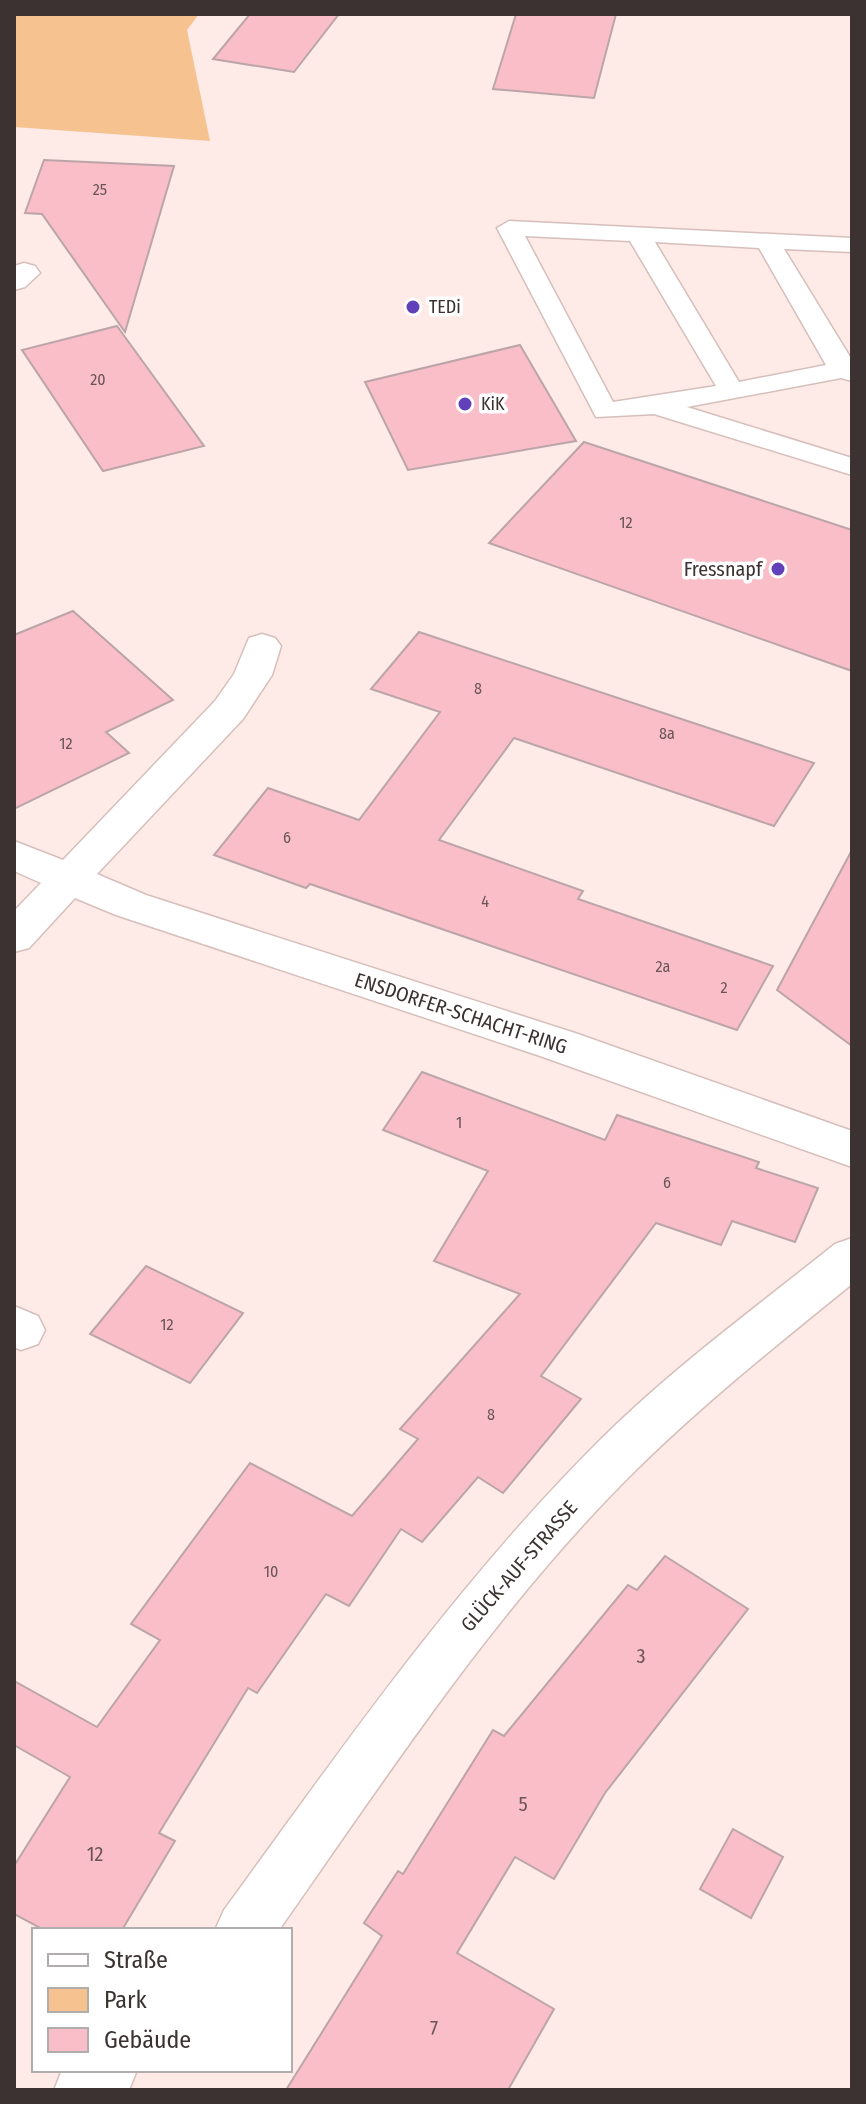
<svg xmlns="http://www.w3.org/2000/svg" width="866" height="2104" font-family="'Fira Sans Condensed',sans-serif">
	<style>
		.green { fill: #f6c390 }
		.building { fill: #f9bec8; stroke: #bba5a8; stroke-width: 2 }
		.lines { fill: none; stroke-linecap: round; stroke-linejoin: round }
		.lane-casing { stroke: #d6bfbb; stroke-width: 3 }
		.street-casing { stroke: #d6bfbb; stroke-width: 3 }
		.lane { fill: #fff; fill-rule: evenodd }
		.street { fill: #fff; fill-rule: evenodd }
		.poi-dot { fill: #6141ba; stroke: #fff; stroke-width: 3 }
		.labels { text-anchor: middle; dominant-baseline: central; stroke-width: 7; stroke-linejoin: round; paint-order: stroke }
		.number-label { font-size: 16px; fill: #6a5557 }
		.far-poi-label { font-size: 18px; fill: #3b3231; stroke: #fff; text-anchor: start }
		.poi-label { font-size: 20px; fill: #3b3231; stroke: #fff; text-anchor: end }
		.street-label { font-size: 20px; fill: #3b3231; stroke: #fff }
		.near-number-label { font-size: 20px; fill: #6a5557 }
	</style>
	<rect width="100%" height="100%" fill="#feeae7"/>
	<polygon class="green" points="14,14 199,14 187,30 210,141 14,127"/>
	<g class="building">
		<polygon points="250,14 339,14 294,72 213,59"/>
		<polygon points="516,14 616,14 594,98 493,89"/>
		<polygon points="44,160 174,166 125,332 42,214 25,213"/>
		<polygon points="117,326 204,446 103,471 22,350"/>
		<polygon points="520,345 576,441 408,470 365,382"/>
		<polygon points="584,442 852,530 852,671 489,543"/>
		<polygon points="73,611 173,700 106,732 129,753 14,809 14,635"/>
		<polygon points="419,632 814,763 774,826 514,738 439,840 583,891 578,899 773,966 737,1030 310,884 306,888 214,855 268,788 359,820 440,712 371,689"/>
		<polygon points="852,850 852,1046 777,990"/>
		<polygon points="422,1072 605,1140 617,1115 759,1162 756,1168 818,1188 795,1242 732,1221 721,1245 656,1223 541,1376 581,1399 503,1493 478,1477 422,1542 401,1529 349,1606 326,1594 257,1693 248,1688 159,1833 175,1841 122,1930 44,1930 14,1914 14,1866 70,1777 14,1745 14,1681 97,1727 160,1640 131,1624 250,1463 352,1516 418,1439 400,1429 520,1294 434,1261 488,1171 383,1130"/>
		<polygon points="146,1266 243,1313 190,1383 90,1334"/>
		<polygon points="665,1556 748,1609 605,1793 554,1879 515,1857 457,1953 554,2009 508,2090 286,2090 382,1936 364,1923 398,1871 403,1874 493,1730 504,1736 628,1585 637,1590"/>
		<polygon points="733,1829 783,1857 751,1918 700,1889"/>
	</g>
	<g class="lines">
		<g class="lane-casing">
			<path id="lane" d="M509 221 852 238V252L784 249 852 360V381L841 378 687 407 852 458V475L654 414 596 417 497 228ZM525 236 630 241 716 386 613 402ZM655 242 759 248 826 365 739 382Z"/>
		</g>
		<g class="street-casing">
			<g id="street">
				<polygon points="24,263 35,266 40,273 25,287 14,290 14,266"/>
				<polygon points="262,634 275,638 281,646 272,675 243,719 97,874 146,895 575,1033 852,1131 852,1167 543,1057 116,915 75,898 29,948 14,952 14,911 41,883 14,871 14,841 63,860 215,701 234,674 249,638"/>
				<path d="M852 1238V1284C778 1344 704 1403 636 1470 497 1607 390 1772 279 1930H215L224 1910C342 1748 456 1584 598 1442 671 1369 755 1308 835 1244Z"/>
				<polygon points="14,1306 38,1316 45,1330 38,1344 21,1350 14,1347"/>
				<polygon points="62,2070 137,2070 129,2090 54,2090"/>
			</g>
		</g>
		<use href="#lane" class="lane"/>
		<use href="#street" class="street"/>
	</g>
	<g class="poi-dot">
		<circle cx="413" cy="307" r="8"/>
		<circle cx="465" cy="404" r="8"/>
		<circle cx="778" cy="569" r="8"/>
	</g>
	<g class="labels">
		<g class="number-label">
			<text x="100" y="189">25</text>
			<text x="98" y="379">20</text>
			<text x="626" y="522">12</text>
			<text x="478" y="688">8</text>
			<text x="667" y="733">8a</text>
			<text x="66" y="743">12</text>
			<text x="287" y="837">6</text>
			<text x="485" y="901">4</text>
			<text x="663" y="966">2a</text>
			<text x="724" y="987">2</text>
			<text x="459" y="1122">1</text>
			<text x="667" y="1182">6</text>
			<text x="167" y="1324">12</text>
			<text x="491" y="1414">8</text>
			<text x="271" y="1571">10</text>
		</g>
		<g class="far-poi-label">
			<text x="429" y="307">TEDi</text>
			<text x="481" y="404">KiK</text>
		</g>
		<g class="poi-label">
			<text x="762" y="569">Fressnapf</text>
		</g>
		<g class="street-label">
			<text transform="translate(461 1013) rotate(18)">ENSDORFER-SCHACHT-RING</text>
			<text transform="translate(519 1566) rotate(-49)">GLÜCK-AUF-STRASSE</text>
		</g>
		<g class="near-number-label">
			<text x="641" y="1656">3</text>
			<text x="523" y="1804">5</text>
			<text x="95" y="1854">12</text>
			<text x="434" y="2028">7</text>
		</g>
	</g>
	<rect width="866" height="2104" fill="none" stroke="#3b3231" stroke-width="32"/>
	<rect x="32" y="1928" width="260" height="144" fill="#ffffff" stroke="#b1adad" stroke-width="2"/>
	<rect x="48" y="1954" width="40" height="12" fill="#ffffff" stroke="#b1adad" stroke-width="2"/>
	<text x="104" y="1968" font-size="24" fill="#3b3231">Straße</text>
	<rect x="48" y="1988" width="40" height="24" fill="#f6c390" stroke="#b1adad" stroke-width="2"/>
	<text x="104" y="2008" font-size="24" fill="#3b3231">Park</text>
	<rect x="48" y="2028" width="40" height="24" fill="#f9bec8" stroke="#b1adad" stroke-width="2"/>
	<text x="104" y="2048" font-size="24" fill="#3b3231">Gebäude</text>
</svg>
